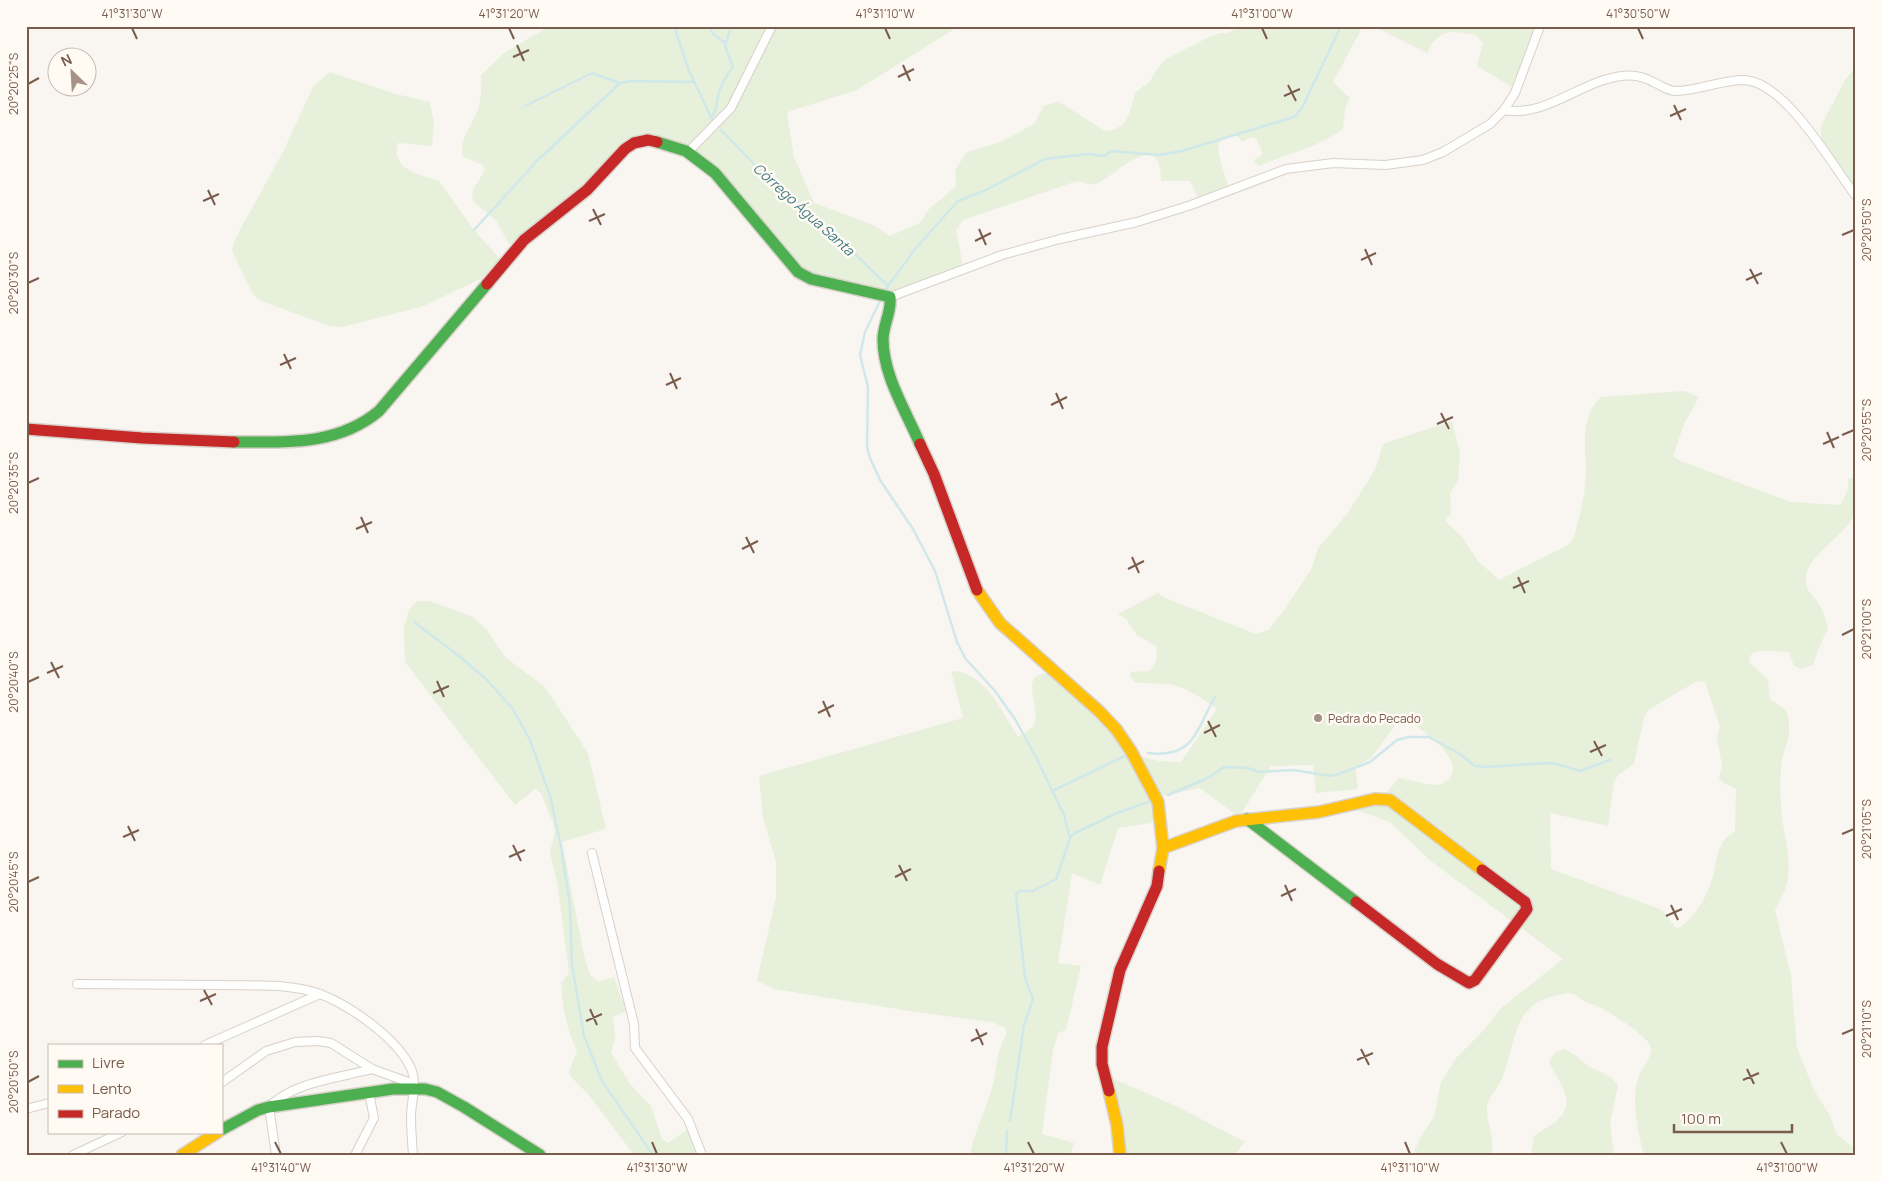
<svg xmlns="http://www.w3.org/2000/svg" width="1881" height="1181" font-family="Manrope,sans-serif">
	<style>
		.green { fill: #e7f0db; fill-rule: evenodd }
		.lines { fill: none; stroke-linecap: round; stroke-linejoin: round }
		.stream { stroke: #d0e8ea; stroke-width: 2.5 }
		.street-casing { stroke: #d7d1cb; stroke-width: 10 }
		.fast-casing { stroke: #d9d2cb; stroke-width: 14 }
		.slow-casing { stroke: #d9d2cb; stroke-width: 14 }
		.jam-casing { stroke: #d9d2cb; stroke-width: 14 }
		.street { stroke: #fefefd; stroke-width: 8 }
		.fast { stroke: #4caf50; stroke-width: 11 }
		.slow { stroke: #ffc107; stroke-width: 11 }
		.jam { stroke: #c62828; stroke-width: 11 }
		.ticks { fill: none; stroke: #7a5c4d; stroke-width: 2 }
		.poi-dot { fill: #a69286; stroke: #fffaf3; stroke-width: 2 }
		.labels { text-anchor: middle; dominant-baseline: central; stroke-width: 5; stroke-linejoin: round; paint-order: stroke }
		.poi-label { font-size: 12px; fill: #7a5c4d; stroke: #fffaf3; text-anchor: start }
		.water-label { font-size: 14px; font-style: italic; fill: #437c86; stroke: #fffaf3 }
		.neatline { fill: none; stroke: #7a5c4d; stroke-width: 2 }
		.ticks-label { font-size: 12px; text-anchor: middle; fill: #7a5c4d }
	</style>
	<rect width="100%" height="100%" fill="#f9f5f0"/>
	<g class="green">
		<path d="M550 26H959L857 90 790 111 787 114 794 157 814 203 871 224 890 236 920 223 928 210 953 189 956 184 955 170 967 152 1001 142 1034 124 1044 106 1058 101 1103 130 1110 131 1123 125 1129 115 1135 93 1150 81 1160 65 1168 58 1205 39 1220 33H1227L1242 26H1363L1333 82 1350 98 1345 109 1343 129C1321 146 1285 155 1258 166L1254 160 1263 154 1256 138 1251 137 1242 142 1235 133C1230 135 1221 138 1219 143 1215 152 1227 179 1229 190L1199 199 1190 181H1161C1161 123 1113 179 1095 184 1087 186 1084 181 1077 181L963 220 956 230 963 266 896 293 894 290 886 292 808 274 797 267 688 146 639 135 625 140 617 147 591 180 515 243 509 244 496 220 476 204 472 198 473 190 485 170 483 165 462 156C461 137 469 131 476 114 481 102 482 88 481 75L504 53Z"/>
		<path d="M1373 26H1538L1517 90 1477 66 1483 43 1476 35C1452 31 1440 27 1427 53Z"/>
		<polygon points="1855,68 1855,190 1821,150 1821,126 1845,80"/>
		<path d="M330 72 396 94 430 102 434 123 432 146 398 143C390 169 420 175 438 180L474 230 500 259 482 278 424 306 342 327 329 326 259 300 253 294 232 251 234 241 283 152 313 87Z"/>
		<path d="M1684 391 1699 397 1684 424 1673 456 1678 460 1791 502 1840 505 1848 490V479L1855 477C1855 488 1857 502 1855 512 1848 537 1802 555 1806 583 1807 592 1814 596 1818 603 1823 611 1826 619 1828 628L1818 650 1813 665 1802 669 1794 666 1789 652C1777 652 1756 647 1749 657L1750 663 1768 680 1770 699 1786 710C1795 740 1782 744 1781 770 1780 781 1780 793 1781 805 1782 829 1791 853 1788 878 1786 891 1780 899 1775 910L1791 976 1797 1048 1814 1090 1830 1116 1837 1134 1852 1147 1855 1155H1644C1638 1133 1631 1102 1638 1079 1640 1070 1655 1054 1650 1045 1646 1035 1603 1007 1592 1004 1582 1002 1581 997 1573 994 1567 991 1560 995 1554 996 1512 1006 1516 1043 1503 1076 1499 1089 1487 1096 1487 1110 1487 1126 1496 1137 1491 1155H1415V1149L1423 1133 1434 1117 1441 1082 1456 1058 1485 1029 1500 1009 1563 959 1432 862 1390 822 1351 808 1381 799 1399 778C1411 780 1425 785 1437 785 1441 785 1448 781 1450 778 1465 756 1416 726 1402 716L1371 758 1355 767 1358 789 1316 793 1313 765 1271 766 1239 817 1200 788 1160 796 1139 756 1159 761 1181 762 1217 709C1203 699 1184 685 1166 684 1155 683 1145 684 1134 682L1130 676 1131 672 1149 671C1157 664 1158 657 1156 646L1137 635 1126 619 1118 614 1158 593 1163 597 1256 634 1268 630 1282 613 1311 570 1318 548 1347 514 1370 478 1377 465 1383 444 1452 421 1460 453 1458 481 1450 493 1451 514 1445 521 1462 537 1478 561 1499 580 1568 545C1575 538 1576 530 1578 521 1583 503 1587 481 1586 463 1584 442 1583 413 1601 397ZM1697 681 1705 682 1720 726 1717 738 1722 765 1719 778 1722 782 1736 789 1735 832C1716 839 1718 862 1712 879 1709 888 1705 899 1699 907 1693 917 1686 923 1677 929L1662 910 1551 869 1550 813 1608 826 1614 782 1618 775 1634 764 1644 717 1648 710Z"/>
		<path d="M421 601H429L471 616 487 630 505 657 545 687 588 753 606 829 562 842 584 956 590 975 599 982 614 977 626 1011 613 1017 615 1038 611 1053 631 1085 651 1106 662 1139 668 1143 695 1124 703 1155H634L589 1095 571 1077 569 1071 577 1051C566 1029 563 1008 561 983L569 973 558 888 550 852 555 832 553 822 541 794 536 788 515 805 405 662 404 627 409 609 416 602Z"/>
		<path d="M951 671C984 670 1003 713 1018 737 1023 733 1031 730 1034 724 1042 707 1014 667 1055 675L1118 735 1155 807 1159 822 1118 828 1100 885 1072 873 1058 963 1081 966 1066 1030 1058 1033 1053 1050 1042 1134 1074 1143 1070 1155H970C974 1132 986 1111 992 1088 997 1069 996 1051 1007 1033L1004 1027 991 1022 916 1012 774 989 757 980 776 898V862L763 818 759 776 963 718Z"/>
		<path d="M1564 1049C1573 1053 1579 1059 1587 1065 1598 1072 1609 1073 1618 1085L1610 1122 1614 1155H1531L1534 1136C1540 1131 1547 1128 1554 1123 1580 1104 1559 1083 1549 1062L1555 1053Z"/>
		<polygon points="1109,1077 1176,1106 1245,1142 1234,1155 1123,1155"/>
	</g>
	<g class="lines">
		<g class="stream">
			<polyline points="674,26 689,71 713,121"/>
			<polyline points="708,26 714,35 724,42"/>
			<polyline points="525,106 592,73 620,83 631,81 693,82"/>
			<path d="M710 118C718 111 716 101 719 92 722 82 727 75 733 67L725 46 731 26"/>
			<polyline points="721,130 756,166 828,228 888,286"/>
			<polyline points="474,230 537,161 620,83"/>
			<polyline points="886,289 915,249 958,201 984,191 1045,159 1088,154 1105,156 1111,151 1159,155 1182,151 1294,117 1302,108 1341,26"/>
			<polyline points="881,299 865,332 860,355 868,387 867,447 870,458 880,480 913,529 935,571 957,642 965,658 995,691 1015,719 1036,757 1064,815 1070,839 1056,879 1033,891 1019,891 1016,895 1025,978 1033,999 1024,1025 1010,1121"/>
			<polyline points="414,622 459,656 486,679 513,709 530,740 550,796 561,846 570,906 572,965 584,1036 602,1081 653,1155"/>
			<path d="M1148 753C1194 759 1196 730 1215 697"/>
			<polyline points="1052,791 1127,755"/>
			<polyline points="1168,795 1208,778 1224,767 1248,768 1259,772 1294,770 1330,776 1339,774 1370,762 1397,740 1408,737 1429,737 1460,754 1475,766 1487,767 1546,763 1557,764 1580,771 1610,760"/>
			<polyline points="1070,837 1075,833 1117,813 1154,800"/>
			<polyline points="1006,1155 1007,1131"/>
		</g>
		<g class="street-casing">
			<g id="street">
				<path d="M1504 110C1540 117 1571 90 1604 80 1623 74 1638 73 1655 83 1662 86 1668 91 1676 91 1698 91 1720 80 1744 80 1786 82 1832 165 1855 195"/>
				<polyline points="688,152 731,108 772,26"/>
				<polyline points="890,297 1002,255 1060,239 1137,222 1191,205 1286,169 1333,163 1385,165 1423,160 1443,152 1490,124 1504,110 1515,93 1540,26"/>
				<polyline points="592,853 634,1024 635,1048 688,1119 702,1155"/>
				<path d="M77 984C125 984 174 985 222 985 253 986 291 983 320 994 351 1006 400 1040 412 1071 417 1085 411 1102 411 1117 411 1129 412 1142 413 1155"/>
				<polyline points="205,1045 320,994"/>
				<polyline points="221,1083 266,1051 295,1042 318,1041 331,1043 372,1069 414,1084"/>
				<polyline points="26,1109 49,1103"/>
				<polyline points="73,1155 122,1132"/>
				<path d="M276 1155 269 1107C293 1082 339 1078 372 1069"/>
				<polyline points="355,1155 374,1118 369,1093"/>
			</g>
		</g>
		<g class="fast-casing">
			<g id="fast">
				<path d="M657 142 686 151 715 173 798 272 811 279 890 297C892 311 883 325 883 339 883 376 906 411 920 444"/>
				<path d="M234 442C286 442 337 446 379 411L487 284"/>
				<polyline points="1247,819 1356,902"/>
				<polyline points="221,1130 258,1110 269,1107 393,1089 425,1089 437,1092 464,1107 540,1155"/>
			</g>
		</g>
		<g class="slow-casing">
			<g id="slow">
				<polyline points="977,590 1000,623 1099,711 1116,729 1131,751 1158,802 1163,848 1159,871"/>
				<polyline points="1163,848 1236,821 1319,812 1375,799 1390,800 1482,870"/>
				<polyline points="1109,1091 1117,1125 1120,1155"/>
				<polyline points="182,1155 218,1132"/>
			</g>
		</g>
		<g class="jam-casing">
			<g id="jam">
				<polyline points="487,284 524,240 587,190 625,149 634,143 648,140 657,142"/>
				<polyline points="26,429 142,438 234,442"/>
				<polyline points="920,444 934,474 977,590"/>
				<polyline points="1356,902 1437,964 1469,983 1475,980 1527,909 1525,902 1482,870"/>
				<polyline points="1109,1091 1102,1064 1102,1047 1120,970 1157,886 1159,871"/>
			</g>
		</g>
		<use href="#street" class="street"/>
		<use href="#fast" class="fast"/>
		<use href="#slow" class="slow"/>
		<use href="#jam" class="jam"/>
	</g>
	<path class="ticks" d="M132 28 137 39M509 28 514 39M885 28 890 39M1262 28 1267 39M1638 28 1643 39M517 45 524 61M513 57 529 50M903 65 910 81M898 77 914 69M28 84 39 78M1288 85 1296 101M1284 96 1300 89M1674 105 1681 120M1670 116 1686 109M208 190 215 205M203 201 219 194M593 209 601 225M589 221 605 214M979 229 986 245M1842 235 1854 230M975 241 991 233M1365 249 1372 265M1361 260 1376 253M1750 269 1758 284M1746 280 1762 273M28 283 39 278M284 354 291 369M280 365 296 358M670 373 677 389M666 385 681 378M1056 393 1063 409M1051 405 1067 397M1441 413 1449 429M1437 424 1453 417M1827 432 1834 448M1842 435 1854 430M1823 444 1839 437M28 483 39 478M361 517 368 533M356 529 372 522M746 537 754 553M742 549 758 541M1132 557 1139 573M1128 569 1144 561M1518 577 1525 593M1513 588 1529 581M1842 635 1854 629M51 662 59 678M47 673 63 666M437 681 444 697M28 682 39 677M433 693 449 686M823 701 830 717M818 713 834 705M1208 721 1216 737M1204 733 1220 725M1594 741 1602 756M1590 752 1606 745M128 826 135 841M1842 834 1854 829M123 837 139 830M513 845 521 861M509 857 525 850M899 865 907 881M895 877 911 869M28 882 39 877M1285 885 1292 901M1281 896 1296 889M1671 905 1678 920M1666 916 1682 909M204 990 212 1005M200 1001 216 994M590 1009 597 1025M586 1021 602 1014M976 1029 983 1045M1842 1034 1854 1029M971 1041 987 1033M1361 1049 1369 1065M1357 1060 1373 1053M1747 1069 1754 1084M1743 1080 1759 1073M28 1082 39 1076M275 1142 281 1154M652 1142 657 1154M1028 1142 1034 1154M1405 1142 1410 1154M1781 1142 1787 1154"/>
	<circle class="poi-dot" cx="1318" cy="718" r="5"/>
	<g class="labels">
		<g class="poi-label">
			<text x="1328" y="718">Pedra do Pecado</text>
		</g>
		<g class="water-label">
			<text transform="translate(804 209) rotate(42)">Córrego Água Santa</text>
		</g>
	</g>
	<rect width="1881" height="1181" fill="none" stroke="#fffaf3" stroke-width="55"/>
	<rect x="48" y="1044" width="175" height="90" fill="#fffaf3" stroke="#cabbb1"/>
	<rect x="58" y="1060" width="25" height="8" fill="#4caf50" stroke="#cabbb1"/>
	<text x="92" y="1068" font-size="15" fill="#7a5c4d">Livre</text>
	<rect x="58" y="1085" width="25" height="8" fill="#ffc107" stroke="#cabbb1"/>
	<text x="92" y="1094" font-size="15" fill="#7a5c4d">Lento</text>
	<rect x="58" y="1110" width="25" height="8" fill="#c62828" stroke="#cabbb1"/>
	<text x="92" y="1118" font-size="15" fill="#7a5c4d">Parado</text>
	<g transform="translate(72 72) rotate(335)"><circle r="24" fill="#fffaf3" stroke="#cabbb1"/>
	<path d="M0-4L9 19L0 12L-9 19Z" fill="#a69286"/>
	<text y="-8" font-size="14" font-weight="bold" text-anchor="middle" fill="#7a5c4d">N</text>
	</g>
	<path d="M1674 1124v8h118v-8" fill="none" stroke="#7a5c4d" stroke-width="2.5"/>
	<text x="1681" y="1124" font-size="15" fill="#7a5c4d" stroke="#fffaf3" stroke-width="4" paint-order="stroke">100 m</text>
	<rect x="28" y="28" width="1826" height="1126" class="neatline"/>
	<g class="ticks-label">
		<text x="132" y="18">41°31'30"W</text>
		<text x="509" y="18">41°31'20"W</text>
		<text x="885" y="18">41°31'10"W</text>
		<text x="1262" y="18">41°31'00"W</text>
		<text x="1638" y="18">41°30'50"W</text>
		<text transform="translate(14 84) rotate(-90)" y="4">20°20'25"S</text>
		<text transform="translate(1867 230) rotate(-90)" y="4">20°20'50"S</text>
		<text transform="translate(14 283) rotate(-90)" y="4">20°20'30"S</text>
		<text transform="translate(1867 430) rotate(-90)" y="4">20°20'55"S</text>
		<text transform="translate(14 483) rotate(-90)" y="4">20°20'35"S</text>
		<text transform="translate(1867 629) rotate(-90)" y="4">20°21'00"S</text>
		<text transform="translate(14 682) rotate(-90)" y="4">20°20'40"S</text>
		<text transform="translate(1867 829) rotate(-90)" y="4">20°21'05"S</text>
		<text transform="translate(14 882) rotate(-90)" y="4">20°20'45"S</text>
		<text transform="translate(1867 1029) rotate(-90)" y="4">20°21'10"S</text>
		<text transform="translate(14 1082) rotate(-90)" y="4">20°20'50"S</text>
		<text x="281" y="1172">41°31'40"W</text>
		<text x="657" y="1172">41°31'30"W</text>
		<text x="1034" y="1172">41°31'20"W</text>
		<text x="1410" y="1172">41°31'10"W</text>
		<text x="1787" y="1172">41°31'00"W</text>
	</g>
</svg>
